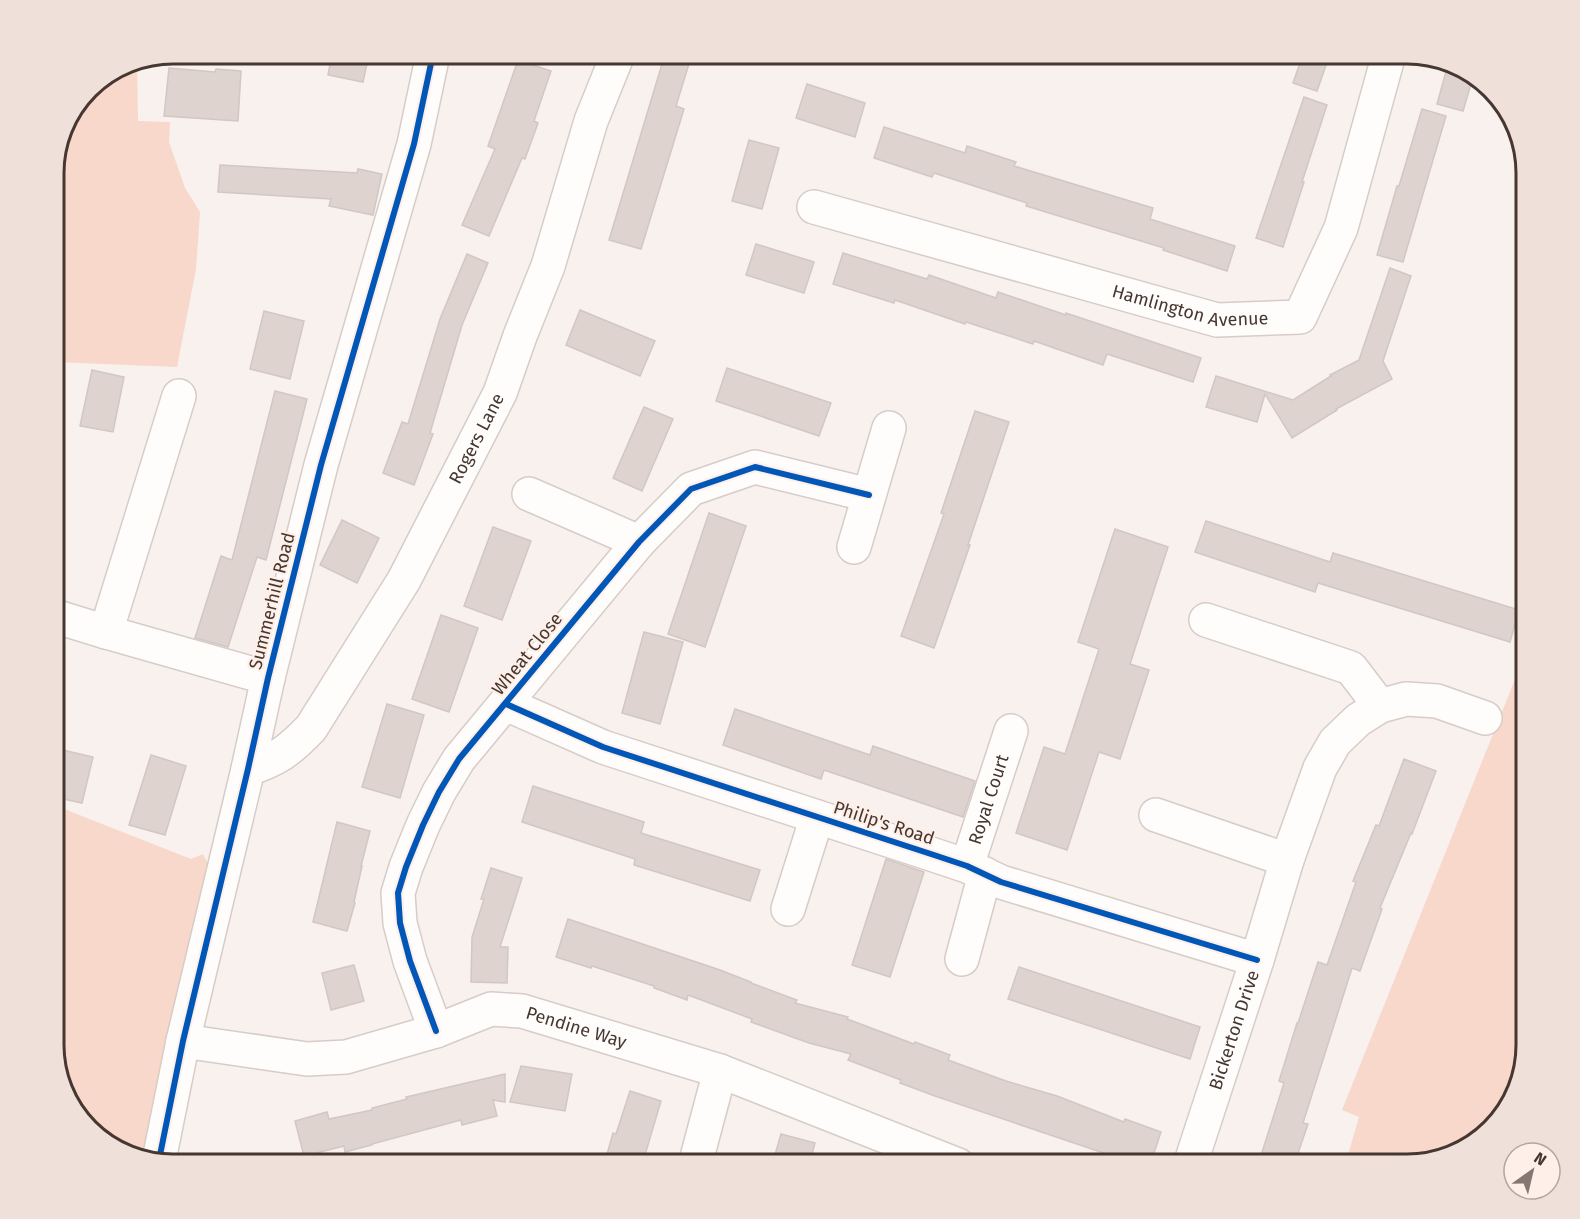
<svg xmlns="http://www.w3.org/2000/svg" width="1580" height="1219" font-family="'Fira Sans',sans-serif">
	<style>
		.green { fill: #f8d8cb }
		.building { fill: #ded3cf; stroke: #d1c7c3; stroke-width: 1.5 }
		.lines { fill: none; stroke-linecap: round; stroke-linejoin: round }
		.minor-casing { stroke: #d7ccc7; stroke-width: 36 }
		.tertiary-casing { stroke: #d7ccc7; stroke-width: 36 }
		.minor { stroke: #fefdfc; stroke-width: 33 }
		.tertiary { stroke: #fefdfc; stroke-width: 33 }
		.cycleway-casing { stroke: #feefe8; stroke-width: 10 }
		.cycleway { stroke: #0057b8; stroke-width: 6 }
		.labels { text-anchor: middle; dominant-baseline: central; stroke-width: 4.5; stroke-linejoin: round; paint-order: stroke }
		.street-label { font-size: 18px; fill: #463731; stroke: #feefe8 }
		.rim { fill: none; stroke: #463731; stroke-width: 3 }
	</style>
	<rect width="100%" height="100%" fill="#f9f1ed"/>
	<g class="green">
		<polygon points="137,61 138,121 170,122 169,142 185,188 200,212 196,269 177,367 54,362 54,165 66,120 94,84 128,63"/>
		<polygon points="1526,652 1526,1046 1501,1119 1459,1153 1406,1165 1345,1165 1359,1117 1342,1110"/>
		<polygon points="54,805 191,859 203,854 213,874 149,1157 100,1140 66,1099 54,1053"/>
	</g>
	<g class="building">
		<polygon points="332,54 369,54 363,82 328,75"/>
		<polygon points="665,54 692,54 676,106 684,109 641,249 609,240"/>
		<polygon points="1303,54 1330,54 1317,91 1293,83"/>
		<polygon points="518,60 551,71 534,121 538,123 525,159 522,158 489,236 462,225 495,149 488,146"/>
		<polygon points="169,68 215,72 216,69 241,71 238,121 164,116"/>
		<polygon points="1447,68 1473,77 1463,111 1437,104"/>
		<polygon points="807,84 865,103 855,137 796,118"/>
		<polygon points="1304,97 1327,105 1302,182 1304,182 1283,247 1256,238"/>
		<polygon points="1422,109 1446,116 1403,262 1377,255 1397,186 1399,186"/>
		<polygon points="884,127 965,153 967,146 1016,162 1014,166 1153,208 1150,219 1235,246 1227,271 1163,250 1164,248 1026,206 1027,203 934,173 932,177 874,158"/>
		<polygon points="749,140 779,148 762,209 732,201"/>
		<polygon points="220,165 357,173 358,169 382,174 373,215 329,206 331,199 218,192"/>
		<polygon points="756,244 814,262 804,293 746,275"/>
		<polygon points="843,253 927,279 929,275 996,298 998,292 1066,315 1066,313 1201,358 1193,382 1107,354 1103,365 1034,341 1033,344 966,322 965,324 895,300 894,303 833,284"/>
		<polygon points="467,254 488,263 462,325 430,433 433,434 414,485 383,473 402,422 408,424 440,319"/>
		<polygon points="1390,268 1411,276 1383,361 1392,379 1336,409 1337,410 1292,438 1265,394 1257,422 1206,407 1216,376 1293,400 1331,376 1330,375 1359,360"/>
		<polygon points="580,310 655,341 640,376 566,345"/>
		<polygon points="264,311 304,321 290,379 250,369"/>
		<polygon points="727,368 831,403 819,436 716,401"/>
		<polygon points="92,370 124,377 113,432 80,426"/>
		<polygon points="275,391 307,399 266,560 257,557 228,647 195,638 221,556 232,560"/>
		<polygon points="644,407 673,419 642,491 613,478"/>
		<polygon points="975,411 1009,422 968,545 970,545 934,648 901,636 944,514 941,513"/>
		<polygon points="709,513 746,526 705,647 668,634"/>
		<polygon points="342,520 379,538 357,583 320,565"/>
		<polygon points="1206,521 1330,562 1333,553 1519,610 1510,642 1318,583 1315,592 1195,552"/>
		<polygon points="493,527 531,541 502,620 464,606"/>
		<polygon points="1115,529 1168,547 1130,664 1149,670 1120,759 1099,752 1067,850 1016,833 1044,747 1065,754 1099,649 1078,642"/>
		<polygon points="441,615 478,628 449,712 412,699"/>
		<polygon points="644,632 683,642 660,724 622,713"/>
		<polygon points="387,704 424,715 400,798 362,787"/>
		<polygon points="735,709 870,755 873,746 975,781 963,817 824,770 821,779 723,745"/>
		<polygon points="54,748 93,757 82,803 54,797"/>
		<polygon points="151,755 186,766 165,835 129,825"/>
		<polygon points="1404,759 1436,771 1412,834 1411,833 1380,908 1382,909 1360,971 1352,968 1303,1123 1308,1124 1294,1165 1258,1165 1284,1083 1279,1081 1297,1023 1298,1023 1318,962 1327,965 1356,882 1353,881 1376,825 1379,826"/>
		<polygon points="533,786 644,822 641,833 760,870 750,901 634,865 635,859 522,822"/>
		<polygon points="337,822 370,831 361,866 362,866 354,902 355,903 347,931 313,922"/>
		<polygon points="886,859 924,872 890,977 852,965"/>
		<polygon points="491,868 522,878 500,947 508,947 507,983 471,982 472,937 484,899 481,899"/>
		<polygon points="568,919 720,970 751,982 751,983 797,1000 795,1003 848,1017 847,1019 914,1044 915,1042 950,1055 948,1060 1006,1081 1057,1096 1124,1122 1125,1119 1161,1132 1150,1165 1139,1165 935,1096 900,1083 901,1080 848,1060 851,1054 809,1043 751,1022 752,1019 688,995 687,1000 654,988 654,986 592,966 591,968 556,957"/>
		<polygon points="354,965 364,1001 331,1010 322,973"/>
		<polygon points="1019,967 1200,1027 1190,1059 1008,999"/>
		<polygon points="521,1066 572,1074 565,1111 510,1102"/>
		<polygon points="505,1074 505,1102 493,1100 497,1116 462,1125 461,1120 372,1144 372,1145 345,1152 344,1146 304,1156 295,1121 327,1112 329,1119 372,1110 372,1108 407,1099 406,1097"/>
		<polygon points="630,1091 661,1101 642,1165 604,1165 613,1133 616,1134"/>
		<polygon points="781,1134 815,1143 809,1165 772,1165"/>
	</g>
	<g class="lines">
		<g class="minor-casing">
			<g id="minor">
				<path id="s1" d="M814 207 1217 320 1300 317 1341 228 1389 54"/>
				<polyline points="179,396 106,632 268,678"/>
				<polyline points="529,494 639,542"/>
				<polyline points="854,547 889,428"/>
				<polyline points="54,616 106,632"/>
				<polyline points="1206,620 1351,668 1380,706"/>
				<polyline points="506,704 603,747 934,855 967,866 1001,882 1257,960"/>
				<path id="s2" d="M248 769C278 759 289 751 311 728L404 580 500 393 520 336 548 266 591 121 618 54"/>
				<polyline points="1156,815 1287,860"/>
				<path id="s3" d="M967 866 1011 731"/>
				<polyline points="788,909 817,817"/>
				<polyline points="962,959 985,874"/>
				<polyline points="436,1031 410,961 400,923 398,893 406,867 423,825 439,792 459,759 639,542 691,489 755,467 869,495"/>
				<path id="s4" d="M183 1041 307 1059 346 1057 436 1031 491 1009 522 1011 720 1071 958 1165"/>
				<polyline points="695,1165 720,1071"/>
				<path id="s5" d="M1190 1165 1257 960 1287 860 1320 768 1335 742 1358 720 1380 706 1406 699 1437 701 1485 718"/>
			</g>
		</g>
		<g class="tertiary-casing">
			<polyline id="tertiary" points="159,1160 183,1041 248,769 268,678 321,465 414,144 433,54"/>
		</g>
		<use href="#minor" class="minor"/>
		<use href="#tertiary" class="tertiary"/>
		<g class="cycleway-casing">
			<g id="cycleway">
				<polyline points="506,704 603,747 934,855 967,866 1001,882 1257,960"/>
				<polyline points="436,1031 410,961 400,923 398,893 406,867 423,825 439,792 459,759 639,542 691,489 755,467 869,495"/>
				<polyline points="159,1160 183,1041 248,769 268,678 321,465 414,144 433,54"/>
			</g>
		</g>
		<use href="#cycleway" class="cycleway"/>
	</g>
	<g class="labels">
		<g class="street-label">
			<text stroke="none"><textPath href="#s1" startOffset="390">Hamlington Avenue</textPath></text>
			<text stroke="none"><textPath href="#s2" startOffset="410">Rogers Lane</textPath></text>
			<text transform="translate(272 601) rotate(-76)">Summerhill Road</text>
			<text transform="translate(527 654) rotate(-51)">Wheat Close</text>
			<text stroke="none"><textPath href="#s3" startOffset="70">Royal Court</textPath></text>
			<text transform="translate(884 823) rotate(18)">Philip's Road</text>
			<text stroke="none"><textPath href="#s4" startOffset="405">Pendine Way</textPath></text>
			<text stroke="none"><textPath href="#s5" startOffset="142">Bickerton Drive</textPath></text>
		</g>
	</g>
	<path d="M0 0H1580V1219H0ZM173 64H1407A109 109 0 0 1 1516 173V1045A109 109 0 0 1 1407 1154H173A109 109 0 0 1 64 1045V173A109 109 0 0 1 173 64Z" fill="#efe0d9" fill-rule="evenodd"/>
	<path class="rim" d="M173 64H1407A109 109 0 0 1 1516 173V1045A109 109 0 0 1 1407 1154H173A109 109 0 0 1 64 1045V173A109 109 0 0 1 173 64Z"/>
	<g transform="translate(1532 1171) rotate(34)"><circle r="28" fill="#feefe8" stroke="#b4a59f" stroke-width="1.5"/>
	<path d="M0-4.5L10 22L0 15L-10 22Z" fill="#857873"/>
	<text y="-9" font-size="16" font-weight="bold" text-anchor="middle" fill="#463731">N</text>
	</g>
</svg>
